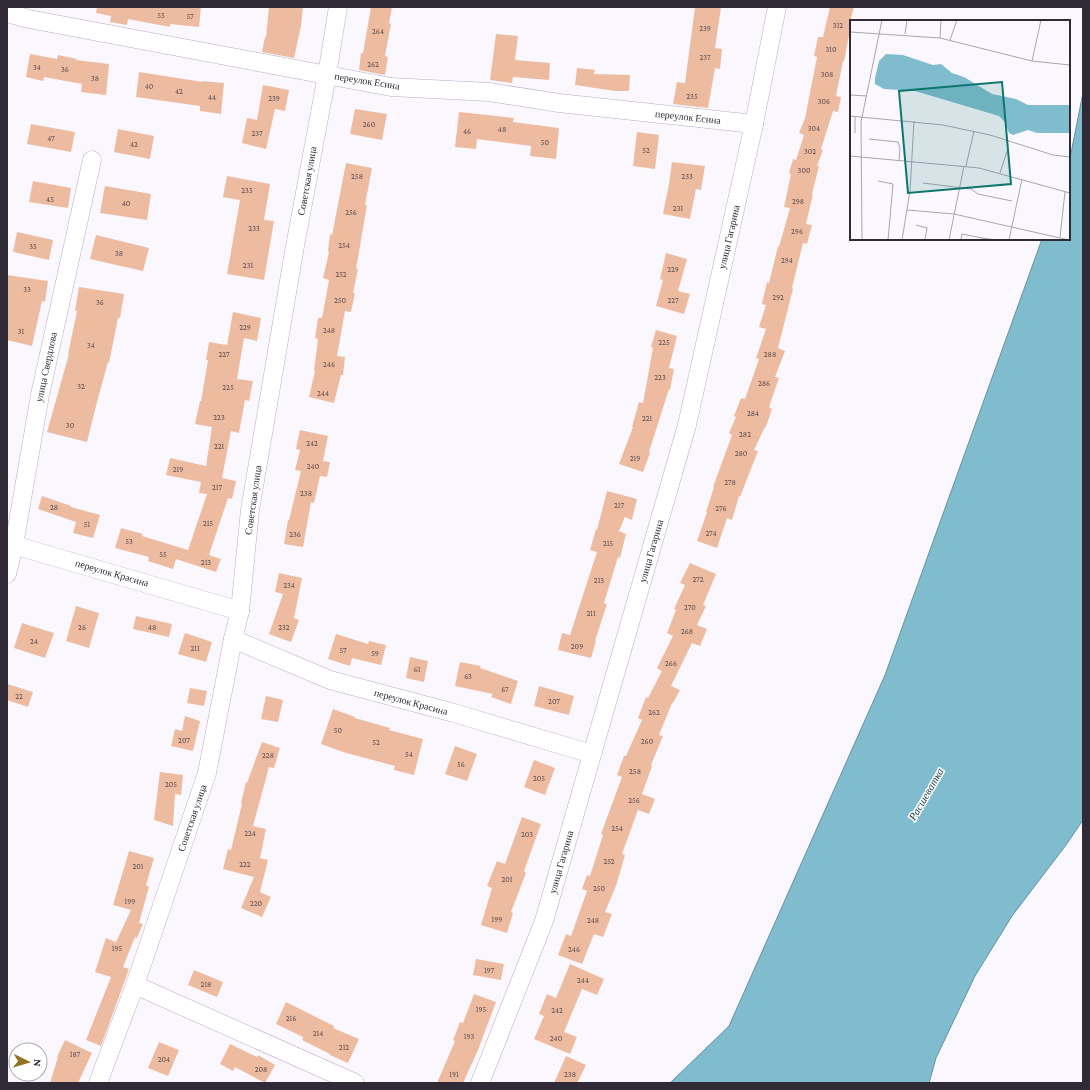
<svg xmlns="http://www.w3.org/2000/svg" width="1090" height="1090" font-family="'Crimson Pro',serif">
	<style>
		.water { fill: #7fbdce; stroke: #6791a1 }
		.building { fill: #edbca0 }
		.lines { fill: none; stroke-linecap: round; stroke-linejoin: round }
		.minor-casing { stroke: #baabcc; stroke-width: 19 }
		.minor { stroke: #fff; stroke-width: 18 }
		.labels { text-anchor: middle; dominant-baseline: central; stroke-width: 3; stroke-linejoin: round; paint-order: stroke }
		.number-label { font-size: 8px; fill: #5f4e51 }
		.street-label { font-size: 10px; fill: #302a37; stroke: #fff }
		.water-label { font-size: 11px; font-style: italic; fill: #18383f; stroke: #fff }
		.inset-road { fill: none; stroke: #a9a5ae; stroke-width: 1 }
		.view { fill: #0f766e; fill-opacity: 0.15; stroke: #0f766e; stroke-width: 2 }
		.inset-edge { fill: none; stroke: #302a37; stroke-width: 2 }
	</style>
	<rect width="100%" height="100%" fill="#faf7fe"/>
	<polygon class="water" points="1083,93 1083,820 1066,845 1012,916 975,976 936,1058 929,1083 670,1083 729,1026 885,675 1042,239 1069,239 1069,163"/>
	<g class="building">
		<polygon points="97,7 201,7 199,27 170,24 170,27 128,19 127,25 110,22 111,16 96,13"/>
		<polygon points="269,7 303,7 301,26 294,58 262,52 265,37 266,37"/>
		<polygon points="371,7 392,7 389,23 391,24 385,56 388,57 385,75 359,70 361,53 363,53"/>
		<polygon points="695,7 721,7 715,48 722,49 720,69 715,68 708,108 673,104 677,82 685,83"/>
		<polygon points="830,7 854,7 851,18 851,36 849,35 844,62 843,61 836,96 841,97 838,112 833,111 821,149 823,150 817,166 819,166 812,194 813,194 806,224 812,225 807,244 803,243 792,288 793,289 778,348 785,351 775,377 779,378 769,407 772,409 766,427 765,427 754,450 758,451 740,497 739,496 732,520 727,518 717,548 697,541 707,512 706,512 714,487 713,487 732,435 729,433 736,417 734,416 741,398 745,399 759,359 756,358 766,329 759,327 766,305 762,304 767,282 769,283 778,246 779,247 790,208 784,207 791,174 789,173 793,159 796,160 804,135 799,133 805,118 817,57 814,56 818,37 823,37"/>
		<polygon points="496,34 518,36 515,60 550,63 549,80 513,77 512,83 490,80"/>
		<polygon points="30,54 57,59 58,55 77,59 76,60 109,64 106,95 81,92 82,84 44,77 43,81 26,77"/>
		<polygon points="577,68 595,70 594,74 630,75 629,91 615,91 575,85"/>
		<polygon points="139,72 203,82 203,81 224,83 221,114 200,111 200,106 136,97"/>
		<polygon points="263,85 289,90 285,111 275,109 266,149 242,143 247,118 257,120"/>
		<polygon points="355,109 387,114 382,140 350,134"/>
		<polygon points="459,112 514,118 513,122 559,128 556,159 530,156 531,146 477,139 476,149 455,147"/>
		<polygon points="31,124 75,132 71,152 27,144"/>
		<polygon points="118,129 154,136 150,159 114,152"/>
		<polygon points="637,132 659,135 655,169 633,166"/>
		<polygon points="672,162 705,166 701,190 696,189 690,219 663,214 669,184"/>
		<polygon points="346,163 372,168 365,205 367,205 356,269 358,269 353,293 355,293 351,312 345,311 337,356 345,357 343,375 341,375 334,403 309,397 315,371 314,371 318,339 315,338 318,318 322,318 329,280 323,278 329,252 328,251 330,234 332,235"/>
		<polygon points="227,176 270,184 264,220 274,221 264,280 227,274 240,200 223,197"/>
		<polygon points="33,181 71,188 68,208 29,202"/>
		<polygon points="105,186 151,194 147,220 100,213"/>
		<polygon points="17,232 53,240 49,260 13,252"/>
		<polygon points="96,235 149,248 143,271 90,259"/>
		<polygon points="666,253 687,259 678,291 690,294 684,314 656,306 663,280 660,279"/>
		<polygon points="7,275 48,281 45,302 42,301 32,346 7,340"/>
		<polygon points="79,287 124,294 120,318 118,318 109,363 108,362 97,402 87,442 47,432 69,354 68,354 77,311 75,311"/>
		<polygon points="233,312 261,318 257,341 244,338 237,379 253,381 249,401 245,400 239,433 231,431 222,478 236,481 232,499 228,498 209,555 221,559 216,572 176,559 173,569 148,561 149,557 115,548 121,528 143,534 142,536 188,550 207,494 199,493 201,482 166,475 170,458 206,466 212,427 195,424 200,401 201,401 208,360 206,360 209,342 227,345"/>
		<polygon points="656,330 677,336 669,368 674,369 670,390 669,389 649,452 650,453 643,472 619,464 633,427 632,427 639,402 643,403 653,348 651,347"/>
		<polygon points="300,430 328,436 323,461 330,462 327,477 320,476 314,503 311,502 303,547 284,544 288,520 289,520 301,471 295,470 300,450 296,449"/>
		<polygon points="607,491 637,499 632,520 625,517 619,531 626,534 620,558 618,557 604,603 607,604 595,641 596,641 591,658 558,650 562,633 570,635 597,552 590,550 596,529 597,530"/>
		<polygon points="42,496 71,506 71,507 100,515 93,538 73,533 76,522 38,509"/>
		<polygon points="690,563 716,574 703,605 706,606 697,625 707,629 700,646 692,643 671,686 680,690 673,703 672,703 659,735 663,736 651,765 652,766 642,794 655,799 649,814 638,810 622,854 625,855 616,886 605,912 612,914 603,937 594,934 582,964 558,955 566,934 571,936 587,891 582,889 587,875 590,876 603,835 601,834 622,777 617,775 624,756 626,756 642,720 638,718 646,697 648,698 662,671 657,668 673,636 667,633 676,610 674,609 685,585 680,583"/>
		<polygon points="279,573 302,578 294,618 299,620 291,642 269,634 283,594 275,592"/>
		<polygon points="76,606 99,613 89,648 66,641"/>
		<polygon points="136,616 172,624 169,637 133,629"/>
		<polygon points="22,623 54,633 45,658 14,648"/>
		<polygon points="185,633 212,642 206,662 178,654"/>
		<polygon points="336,634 368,644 369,641 386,645 381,665 352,658 350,666 328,659"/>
		<polygon points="410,657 428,661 424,682 406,678"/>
		<polygon points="460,662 481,666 480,668 518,681 511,704 491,697 493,694 455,686"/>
		<polygon points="7,684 33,692 28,707 7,700"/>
		<polygon points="539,686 574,696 569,715 534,706"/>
		<polygon points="190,688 207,691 204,706 187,703"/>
		<polygon points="266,696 283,700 278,722 261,719"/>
		<polygon points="333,709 355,717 355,718 390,728 389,730 423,739 414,775 394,770 395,766 343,752 321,744"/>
		<polygon points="185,716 200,721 193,751 171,746 175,729 182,731"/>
		<polygon points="262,742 280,748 274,768 269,767 253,826 266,829 260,858 268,860 260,892 271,897 262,917 241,908 254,877 223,869 228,849 231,850 242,804 241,803 246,782 247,783"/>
		<polygon points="455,746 477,754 467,781 445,774"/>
		<polygon points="534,760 555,768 545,795 524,787"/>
		<polygon points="160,772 183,775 181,795 175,794 173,826 154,820"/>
		<polygon points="522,817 541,824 524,871 526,873 511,912 513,913 507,933 481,925 492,888 487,886 497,861 505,864"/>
		<polygon points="129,851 154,858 146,885 149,887 139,923 143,924 137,938 135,937 123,967 129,969 101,1046 86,1040 111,977 95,972 106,938 116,942 131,910 113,905"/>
		<polygon points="476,959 504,964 501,980 473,975"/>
		<polygon points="570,964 604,979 597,995 582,989 564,1032 577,1037 570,1054 534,1039 544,1016 539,1014 547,994 556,998"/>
		<polygon points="194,970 223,982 217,997 188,985"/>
		<polygon points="474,994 496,1002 478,1050 463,1083 437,1083 455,1041 453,1040 460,1022 463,1023"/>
		<polygon points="286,1002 334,1026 333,1028 359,1039 348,1063 330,1055 330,1054 302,1040 303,1037 276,1024"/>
		<polygon points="65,1040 92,1053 78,1083 50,1083 58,1057 57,1057"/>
		<polygon points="159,1042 179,1050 168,1076 148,1068"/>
		<polygon points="230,1044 257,1057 258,1055 275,1065 265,1083 235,1067 233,1071 220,1064"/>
		<polygon points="566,1056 586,1065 577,1083 554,1083"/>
	</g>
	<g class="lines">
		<g class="minor-casing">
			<g id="minor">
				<polyline points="7,13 29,19 391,87 489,92 559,103 754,124"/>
				<polyline points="7,543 240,611"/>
				<polyline points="7,574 14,545 40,395 92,160"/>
				<polyline points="233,639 330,680 454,713 592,754"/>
				<polyline points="135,985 355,1083"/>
				<polyline points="98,1083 135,985 207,773 233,639 240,611 250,510 295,246 327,75 338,7"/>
				<polyline points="480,1083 544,921 687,425 754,124 777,7"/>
			</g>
		</g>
		<use href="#minor" class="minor"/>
	</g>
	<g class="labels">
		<g class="number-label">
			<text x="161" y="15">55</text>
			<text x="190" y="16">57</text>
			<text x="838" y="25">312</text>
			<text x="705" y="28">239</text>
			<text x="378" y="31">264</text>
			<text x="831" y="49">310</text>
			<text x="705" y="57">237</text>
			<text x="373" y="64">262</text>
			<text x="37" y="67">34</text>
			<text x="65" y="69">36</text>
			<text x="827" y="74">308</text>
			<text x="95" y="78">38</text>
			<text x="149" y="86">40</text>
			<text x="179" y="91">42</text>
			<text x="692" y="96">235</text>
			<text x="212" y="97">44</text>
			<text x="274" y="98">239</text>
			<text x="824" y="101">306</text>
			<text x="369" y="124">260</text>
			<text x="814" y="128">304</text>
			<text x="502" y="129">48</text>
			<text x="467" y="131">46</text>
			<text x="257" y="133">237</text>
			<text x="51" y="138">47</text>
			<text x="545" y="142">50</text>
			<text x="134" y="144">42</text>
			<text x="646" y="150">52</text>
			<text x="810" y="151">302</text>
			<text x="804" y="170">300</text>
			<text x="357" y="176">258</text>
			<text x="687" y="176">233</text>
			<text x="247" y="190">235</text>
			<text x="50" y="199">45</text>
			<text x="798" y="201">298</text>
			<text x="126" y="203">40</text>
			<text x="678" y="208">231</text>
			<text x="351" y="212">256</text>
			<text x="254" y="228">233</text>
			<text x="797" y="231">296</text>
			<text x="344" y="245">254</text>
			<text x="33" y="246">35</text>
			<text x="119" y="253">38</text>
			<text x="787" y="260">294</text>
			<text x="248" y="265">231</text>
			<text x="673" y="269">229</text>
			<text x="341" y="274">252</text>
			<text x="27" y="289">33</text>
			<text x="778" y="297">292</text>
			<text x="340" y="300">250</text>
			<text x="673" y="300">227</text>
			<text x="100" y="302">36</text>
			<text x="245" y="327">229</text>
			<text x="329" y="330">248</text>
			<text x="21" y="331">31</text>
			<text x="664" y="342">225</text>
			<text x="91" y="345">34</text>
			<text x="224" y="354">227</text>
			<text x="770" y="354">288</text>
			<text x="329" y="364">246</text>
			<text x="660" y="377">223</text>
			<text x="764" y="383">286</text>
			<text x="81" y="386">32</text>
			<text x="228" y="387">225</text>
			<text x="323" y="393">244</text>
			<text x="753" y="413">284</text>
			<text x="219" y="417">223</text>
			<text x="647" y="418">221</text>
			<text x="70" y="425">30</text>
			<text x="745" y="434">282</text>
			<text x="312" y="443">242</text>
			<text x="219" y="446">221</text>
			<text x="741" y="453">280</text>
			<text x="635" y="458">219</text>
			<text x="313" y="466">240</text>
			<text x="178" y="469">219</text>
			<text x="730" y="482">278</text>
			<text x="217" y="487">217</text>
			<text x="306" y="493">238</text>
			<text x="619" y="505">217</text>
			<text x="54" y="507">28</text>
			<text x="721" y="508">276</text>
			<text x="208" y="523">215</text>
			<text x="87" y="524">51</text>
			<text x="711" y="533">274</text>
			<text x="295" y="534">236</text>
			<text x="129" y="541">53</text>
			<text x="608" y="543">215</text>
			<text x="163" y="554">55</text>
			<text x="206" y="562">213</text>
			<text x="698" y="579">272</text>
			<text x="599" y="580">213</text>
			<text x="289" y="585">234</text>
			<text x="690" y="607">270</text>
			<text x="591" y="613">211</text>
			<text x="82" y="627">26</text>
			<text x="152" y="627">48</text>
			<text x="284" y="627">232</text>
			<text x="687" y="631">268</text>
			<text x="34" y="641">24</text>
			<text x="577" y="646">209</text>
			<text x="195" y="648">211</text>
			<text x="343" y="650">57</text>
			<text x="375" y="653">59</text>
			<text x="671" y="663">266</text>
			<text x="417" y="669">61</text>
			<text x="468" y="676">63</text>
			<text x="505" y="689">67</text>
			<text x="19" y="696">22</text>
			<text x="554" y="701">207</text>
			<text x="654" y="712">262</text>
			<text x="338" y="730">50</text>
			<text x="184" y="740">207</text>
			<text x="647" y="741">260</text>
			<text x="376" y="742">52</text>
			<text x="409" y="754">54</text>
			<text x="268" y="755">228</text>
			<text x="461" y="764">56</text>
			<text x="635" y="771">258</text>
			<text x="539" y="778">205</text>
			<text x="171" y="784">205</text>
			<text x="634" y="800">256</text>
			<text x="617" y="828">254</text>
			<text x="250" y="833">224</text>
			<text x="527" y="834">203</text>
			<text x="609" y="861">252</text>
			<text x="245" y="864">222</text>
			<text x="138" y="866">201</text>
			<text x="507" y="879">201</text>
			<text x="599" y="888">250</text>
			<text x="130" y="901">199</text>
			<text x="256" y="903">220</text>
			<text x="497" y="919">199</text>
			<text x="593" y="920">248</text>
			<text x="117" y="948">195</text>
			<text x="574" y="949">246</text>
			<text x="489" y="970">197</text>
			<text x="583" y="980">244</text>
			<text x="206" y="984">218</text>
			<text x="481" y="1009">195</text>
			<text x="557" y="1010">242</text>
			<text x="291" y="1018">216</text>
			<text x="318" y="1033">214</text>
			<text x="469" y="1036">193</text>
			<text x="556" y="1038">240</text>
			<text x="344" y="1047">212</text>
			<text x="75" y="1054">187</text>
			<text x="164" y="1059">204</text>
			<text x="261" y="1069">208</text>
			<text x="454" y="1074">191</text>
			<text x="570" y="1074">238</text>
		</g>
		<g class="street-label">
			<text transform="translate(367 81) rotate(9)">переулок Есина</text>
			<text transform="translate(688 117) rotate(6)">переулок Есина</text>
			<text transform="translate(307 181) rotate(-80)">Советская улица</text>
			<text transform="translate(729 237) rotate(-77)">улица Гагарина</text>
			<text transform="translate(46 367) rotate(-78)">улица Свердлова</text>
			<text transform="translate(253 500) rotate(-82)">Советская улица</text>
			<text transform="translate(651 551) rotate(-74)">улица Гагарина</text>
			<text transform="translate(112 573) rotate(16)">переулок Красина</text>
			<text transform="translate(411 702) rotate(15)">переулок Красина</text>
			<text transform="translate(192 818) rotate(-71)">Советская улица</text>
			<text transform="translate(561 862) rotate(-74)">улица Гагарина</text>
		</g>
		<g class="water-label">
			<text transform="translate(926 794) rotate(-60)">Расшеватка</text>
		</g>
	</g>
	<g transform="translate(850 20)">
		<rect width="220" height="220" fill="#faf7fe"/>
		<path d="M36 34 53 35 83 45 91 44 102 53 114 57 142 74 166 79 178 85H220V113H187L178 110 163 115 159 113 155 102 149 96 65 71 34 69 25 64V58L29 41Z" fill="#7fbdce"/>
		<path class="inset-road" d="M0 12 90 18 182 41 220 45M55 14 57 0M90 18 91 0M100 20 107 0M182 41 191 0M0 75 17 76M0 96 93 105 140 115 203 135 220 137M5 113V96M19 119 48 122 50 128 49 141M0 136 129 148 220 173M116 146 124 111M150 153 157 131M28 161 43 164 38 220M73 163 121 169 128 174 162 181M57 190 104 194 219 220M66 205 77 208 75 220M210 217 215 172M132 218 146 220M12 220 11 102 32 0M52 220 60 171 64 101M99 220 114 146M111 220 112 214 132 218V220M159 220 172 159"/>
		<path class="view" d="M152 62 161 164 58 173 49 71Z"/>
		<rect width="220" height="220" class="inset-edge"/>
	</g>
	<rect width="1090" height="1090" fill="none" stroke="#302a37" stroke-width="16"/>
	<g transform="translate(28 1062) rotate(95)"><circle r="19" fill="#ffffff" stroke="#acaaaf"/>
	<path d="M0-3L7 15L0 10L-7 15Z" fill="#94741c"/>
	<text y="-6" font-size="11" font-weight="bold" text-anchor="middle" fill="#302a37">N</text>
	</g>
</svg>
